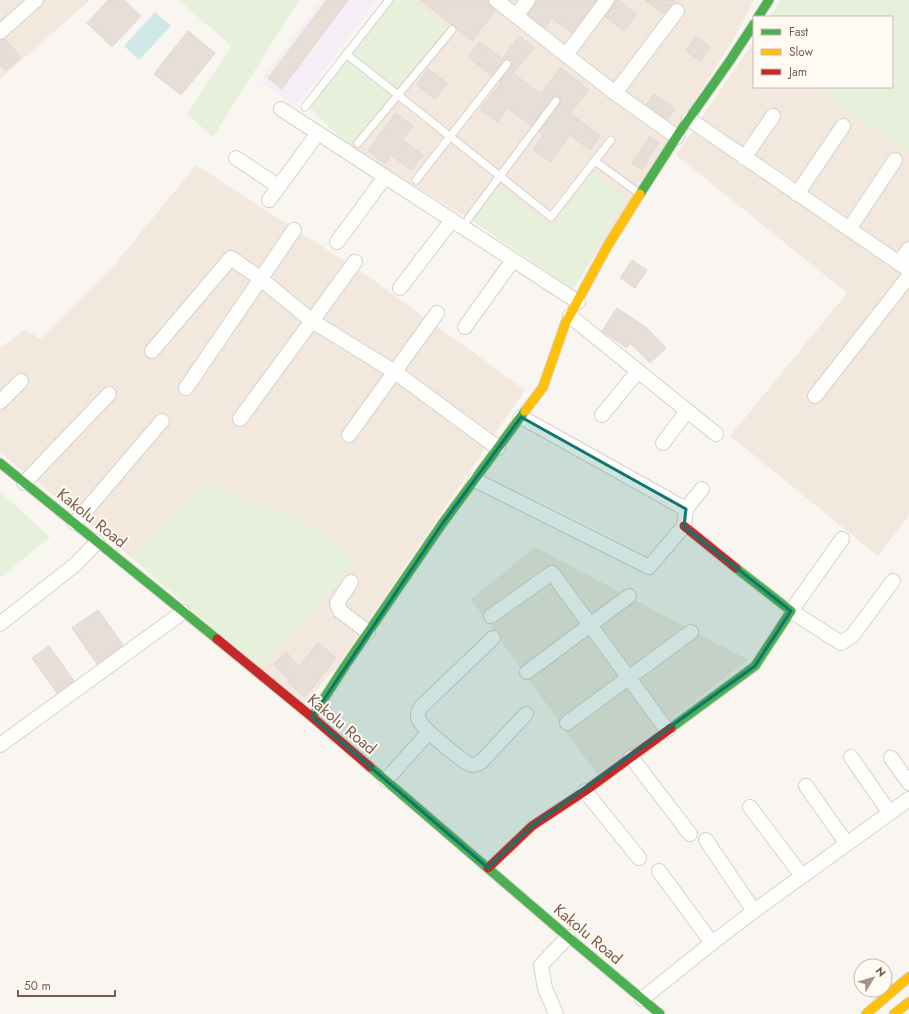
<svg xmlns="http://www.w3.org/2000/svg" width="909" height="1014" font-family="Jost,sans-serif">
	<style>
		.residential { fill: #f2e8de }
		.education { fill: #f6eef6 }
		.green { fill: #e7f0db }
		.water { fill: #d0e8ea }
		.building { fill: #e6ded7; stroke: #e2d8d2 }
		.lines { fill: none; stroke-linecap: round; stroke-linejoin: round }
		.lane-casing { stroke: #d7d1cb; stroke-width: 9 }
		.street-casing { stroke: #d7d1cb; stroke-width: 16 }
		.fast-casing { stroke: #d9d2cb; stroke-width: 11 }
		.slow-casing { stroke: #d9d2cb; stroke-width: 11 }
		.jam-casing { stroke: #d9d2cb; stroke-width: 11 }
		.lane { stroke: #fefefd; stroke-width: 7 }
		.street { stroke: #fefefd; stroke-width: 14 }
		.fast { stroke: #4caf50; stroke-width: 9 }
		.slow { stroke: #ffc107; stroke-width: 9 }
		.jam { stroke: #c62828; stroke-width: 9 }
		.marked { fill: #0f766e; fill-opacity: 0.2; stroke: #0f766e; stroke-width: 3; stroke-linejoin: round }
		.labels { text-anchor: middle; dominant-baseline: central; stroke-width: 4; stroke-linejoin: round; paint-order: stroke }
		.street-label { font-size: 16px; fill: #7a5c4d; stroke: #fffaf3 }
	</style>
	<rect width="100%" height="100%" fill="#f9f5f0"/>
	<g class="residential">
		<polygon points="0,0 90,0 0,79"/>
		<polygon points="409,0 754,0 734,39 573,289 471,220 349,146 447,26"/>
		<polygon points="752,44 754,45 754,87 814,87 909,153 909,515 878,556 730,436 847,293 676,155"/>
		<polygon points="196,165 369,277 525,390 338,665 304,705 260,669 357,560 206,483 132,558 0,453 0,348 25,329 40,339 117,262"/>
		<polygon points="535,547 748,660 598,776 471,599"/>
	</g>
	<polygon class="education" points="321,0 375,0 376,1 296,107 260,81"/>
	<g class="green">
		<polygon points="179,0 299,0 213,137 187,114 231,46"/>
		<polygon points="391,0 409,0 447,26 349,146 310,108"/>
		<polygon points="781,0 909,0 909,153 814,87 892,87 892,17 770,17"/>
		<polygon points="592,172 626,198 573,289 471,220 498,186 552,228"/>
		<polygon points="206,483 298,518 357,560 260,669 132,558"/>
		<polygon points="0,492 50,537 0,578"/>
	</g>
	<polygon class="water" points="155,12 171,26 139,60 124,46"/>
	<g class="building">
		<polygon points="108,0 124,0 141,16 112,47 87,23"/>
		<polygon points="327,0 348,0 282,89 268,78"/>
		<polygon points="420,0 488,0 488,4 495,10 472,41 457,29 455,26 451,24"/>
		<polygon points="536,0 596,0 572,33 552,18 545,28 528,14 535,5"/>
		<polygon points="615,0 618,0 636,14 624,31 605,16 614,5"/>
		<polygon points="645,0 675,0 664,14"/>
		<polygon points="188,31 215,53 181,95 154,74"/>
		<polygon points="519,36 534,48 513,73 540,94 561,68 589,90 570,113 600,136 590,150 570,135 550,162 533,149 543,136 539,132 560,104 561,99 557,96 554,96 552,98 531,126 508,108 497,122 480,109 501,83 499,82 511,67 512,63 510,60 505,60 492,76 468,57 480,42 502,59"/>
		<polygon points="696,37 710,47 700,61 686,51"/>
		<polygon points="5,39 21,58 5,71 0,65 0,40"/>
		<polygon points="428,69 447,83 435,99 417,85"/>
		<polygon points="654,94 675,109 667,120 646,104"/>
		<polygon points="396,113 413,126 402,140 423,155 411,170 391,155 385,164 368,151"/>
		<polygon points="650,137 659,143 648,158 649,159 642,170 632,163"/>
		<polygon points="632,260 647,270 635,288 620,278"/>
		<polygon points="617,308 647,328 666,348 650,363 630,343 627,348 602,331"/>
		<polygon points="98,610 123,645 97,664 72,628"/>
		<polygon points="318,643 336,658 305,697 287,682 289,680 274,664 286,652 299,667"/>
		<polygon points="49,646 74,681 57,693 32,658"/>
	</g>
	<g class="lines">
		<g class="lane-casing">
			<g id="lane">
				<polyline points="346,54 398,95 551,217 611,140"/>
				<polyline points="305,107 389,0"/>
				<polyline points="358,143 452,30"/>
				<polyline points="595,161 640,194"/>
				<polyline points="416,180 507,64"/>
				<polyline points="468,219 556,101"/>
			</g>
		</g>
		<g class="street-casing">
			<g id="street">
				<polyline points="496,0 566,55"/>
				<polyline points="607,0 566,55 615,93"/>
				<polyline points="677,11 615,93 677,137"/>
				<polyline points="516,16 528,0"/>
				<polyline points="0,32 36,0"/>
				<polyline points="281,109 578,302"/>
				<polyline points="689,119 909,270"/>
				<polyline points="236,158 278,186"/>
				<polyline points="744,158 773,116"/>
				<polyline points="797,194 843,126"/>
				<polyline points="269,200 318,133"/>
				<polyline points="849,229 895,160"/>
				<polyline points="337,242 385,177"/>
				<polyline points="899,263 909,249"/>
				<polyline points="400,288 452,220"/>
				<polyline points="570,316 716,434"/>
				<polyline points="465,327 513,260"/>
				<polyline points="152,351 231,258 261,279 312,321 395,372 498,448"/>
				<polyline points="186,388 294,230"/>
				<polyline points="815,396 909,276"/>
				<polyline points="0,402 21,381"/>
				<polyline points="602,415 638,371"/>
				<polyline points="240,419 355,262"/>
				<polyline points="349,435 437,313"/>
				<polyline points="663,443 687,411"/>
				<polyline points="475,480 649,567 684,526 686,509 521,417"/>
				<polyline points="24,483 109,394"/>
				<polyline points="686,509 702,489"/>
				<polyline points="75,523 162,421"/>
				<polyline points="842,539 791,611 841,643 852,636 893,581"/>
				<polyline points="351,582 337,603 340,611 368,632"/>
				<polyline points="491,616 552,573 667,730"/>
				<polyline points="0,624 76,564 97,542"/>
				<path d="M493 638 422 706C420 709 417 713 418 717 420 728 455 754 465 762 472 766 475 765 481 762L526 714"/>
				<polyline points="527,672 629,596"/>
				<polyline points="567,723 691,632"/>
				<polyline points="0,745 183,612"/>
				<polyline points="631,757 690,834"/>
				<polyline points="851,757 889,812"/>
				<polyline points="891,758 909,783"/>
				<polyline points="386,780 429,732"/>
				<polyline points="806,786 847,844"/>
				<polyline points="585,791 639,858"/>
				<polyline points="750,807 802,876"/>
				<polyline points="706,840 754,911"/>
				<polyline points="659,871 712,943"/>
				<polyline points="642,999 712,943 754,911 909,799"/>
				<polyline points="556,1014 545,988 541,965 568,937"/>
			</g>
		</g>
		<g class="fast-casing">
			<g id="fast">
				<polyline points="758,17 769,0"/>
				<polyline points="640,194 681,130 729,62 754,24"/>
				<polyline points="0,463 217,639"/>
				<polyline points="312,717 345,666 442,524 525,411"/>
				<polyline points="671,728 755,666 791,611 736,568"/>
				<polyline points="370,767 568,937 660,1014"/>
			</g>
		</g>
		<g class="slow-casing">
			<g id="slow">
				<polyline points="525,411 543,387 565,324 608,245 640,194"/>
				<polyline points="866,1014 909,977"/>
				<polyline points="894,1014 909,1002"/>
			</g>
		</g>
		<g class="jam-casing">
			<g id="jam">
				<polyline points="684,526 736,568"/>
				<polyline points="217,639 312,717 370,767"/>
				<polyline points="488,868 532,826 585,791 671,728"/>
			</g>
		</g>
		<use href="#lane" class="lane"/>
		<use href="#street" class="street"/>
		<use href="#fast" class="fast"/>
		<use href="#slow" class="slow"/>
		<use href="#jam" class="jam"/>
	</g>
	<path class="marked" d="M521 417 686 509 684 526 791 611 755 666 532 826 488 868 312 717 442 524Z"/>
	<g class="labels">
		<g class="street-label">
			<text transform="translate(92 518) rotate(39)">Kakolu Road</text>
			<text transform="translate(342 724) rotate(40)">Kakolu Road</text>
			<text transform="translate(588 934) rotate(40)">Kakolu Road</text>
		</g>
	</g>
	<rect x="753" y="16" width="140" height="72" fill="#fffaf3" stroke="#cabbb1"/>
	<rect x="761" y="29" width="20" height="6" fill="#4caf50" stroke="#cabbb1"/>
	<text x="789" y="36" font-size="12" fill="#7a5c4d">Fast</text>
	<rect x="761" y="49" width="20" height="6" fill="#ffc107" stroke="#cabbb1"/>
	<text x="789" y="56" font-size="12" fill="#7a5c4d">Slow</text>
	<rect x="761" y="69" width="20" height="6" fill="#c62828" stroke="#cabbb1"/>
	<text x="789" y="76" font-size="12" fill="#7a5c4d">Jam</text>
	<g transform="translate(873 978) rotate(52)"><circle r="19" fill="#fffaf3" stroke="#cabbb1"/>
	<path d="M0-3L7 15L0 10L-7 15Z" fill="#a69286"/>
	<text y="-6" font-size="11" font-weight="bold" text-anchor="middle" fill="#7a5c4d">N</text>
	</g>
	<path d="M18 990v6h97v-6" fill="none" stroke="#7a5c4d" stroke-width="2"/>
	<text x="24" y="990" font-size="12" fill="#7a5c4d" stroke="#fffaf3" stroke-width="3" paint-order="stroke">50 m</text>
</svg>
